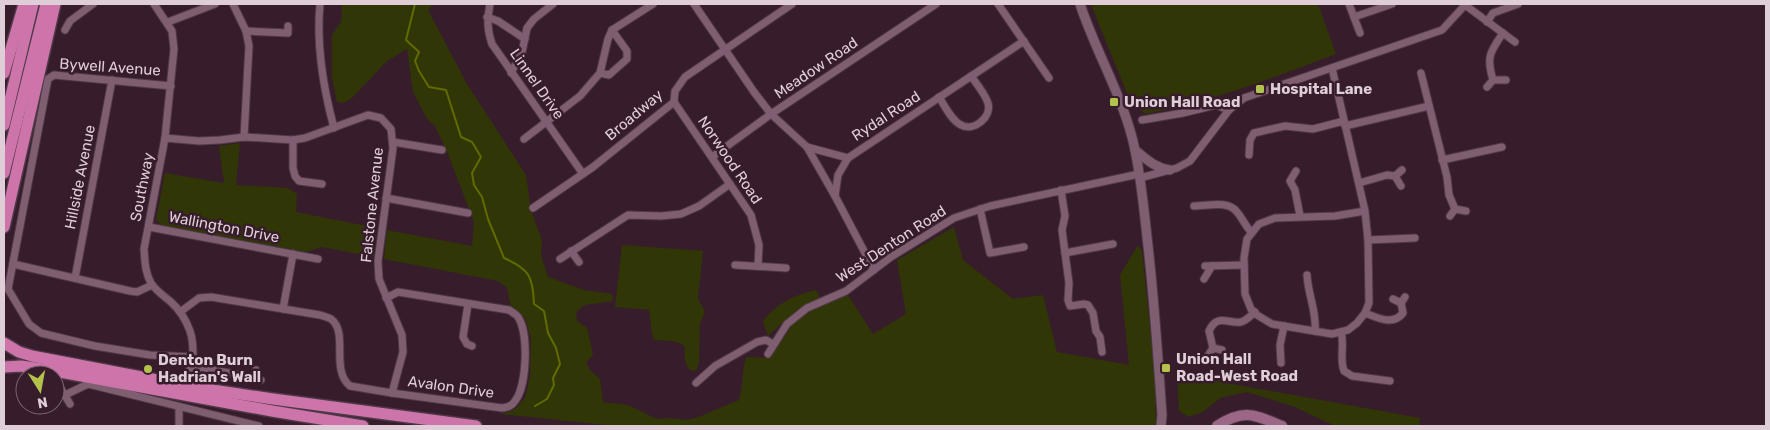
<svg xmlns="http://www.w3.org/2000/svg" width="1770" height="430" font-family="Rubik,sans-serif">
	<style>
		.green { fill: #313607 }
		.lines { fill: none; stroke-linecap: round; stroke-linejoin: round }
		.stream { stroke: #616b00; stroke-width: 2 }
		.minor-casing { stroke: #4f3947; stroke-width: 9 }
		.tertiary-casing { stroke: #4f3947; stroke-width: 11 }
		.secondary-casing { stroke: #4f3947; stroke-width: 12 }
		.trunk-casing { stroke: #4f3947; stroke-width: 14 }
		.minor { stroke: #7e5e70; stroke-width: 7 }
		.tertiary { stroke: #7e5e70; stroke-width: 9 }
		.secondary { stroke: #9c6686; stroke-width: 10 }
		.trunk { stroke: #cd74aa; stroke-width: 11 }
		.poi-dot { fill: #b3c24b; stroke: #371c2c; stroke-width: 2 }
		.labels { text-anchor: middle; dominant-baseline: central; stroke-width: 5; stroke-linejoin: round; paint-order: stroke }
		.street-label { font-size: 15px; fill: #dfcdd7; stroke: #371c2c }
		.poi-label { font-size: 15px; font-weight: bold; fill: #dfcdd7; stroke: #371c2c; text-anchor: start }
	</style>
	<rect width="100%" height="100%" fill="#371c2c"/>
	<g class="green">
		<path d="M342 4H434L428 10 467 84 526 175 531 211 542 240 541 255 548 277 584 290 612 294 613 301 585 305 576 312 577 321 587 328 593 355 586 362 590 370 600 379 603 402 628 405 657 419 670 418 686 420 696 418 739 400C743 385 742 371 746 357L770 358 790 328 781 324 768 336 763 321C777 303 794 295 816 290L824 305 848 295 873 334 906 314 897 260 954 227 963 260 1013 299 1043 295 1057 352 1129 365 1120 275 1138 245 1142 251 1154 366 1156 421 1155 426H616L501 414 515 409 525 398 530 376 531 339 525 318 511 308 507 288 498 281 384 259 387 230 472 246 474 222 447 152 435 126 427 119 413 92 407 49 387 61 352 98 344 103 337 102 332 78V35L341 22Z"/>
		<path d="M1091 4H1318L1336 54C1273 78 1211 102 1145 114L1129 98 1104 37Z"/>
		<polygon points="240,143 236,185 288,188 297,194 296,212 377,228 374,257 322,247 306,252 163,226 156,220 165,173 224,183 219,146"/>
		<path d="M622 245 703 251 698 298 705 312 700 323 699 363 696 371 690 370C684 363 684 356 685 347 678 339 665 341 654 340L652 334 649 310 615 307Z"/>
		<polygon points="1177,374 1420,418 1419,426 1335,426 1292,406 1247,392 1220,398 1203,412 1188,417 1179,411"/>
	</g>
	<g class="lines">
		<path class="stream" d="M415 4 406 40 419 52 415 61 419 71 429 87 446 90 461 137 472 142 481 157 472 173 474 185 482 197 488 219 504 258C529 269 533 276 534 304L544 311 548 333 556 348 560 364 553 378 554 385 547 399 535 406"/>
		<g class="minor-casing">
			<g id="minor">
				<path d="M154 4 172 31 174 49 165 138 144 249C145 261 145 273 151 283 156 291 164 296 171 302 180 310 186 320 190 331 197 350 188 369 199 388"/>
				<polyline points="233,4 246,31 249,46 244,137"/>
				<path d="M320 4C316 46 323 87 334 128"/>
				<path d="M490 4C487 19 487 30 492 44L583 174"/>
				<polyline points="694,4 754,92 771,114 807,147 835,196 874,270"/>
				<polyline points="998,4 1049,78"/>
				<polyline points="1349,4 1360,33"/>
				<polyline points="1465,5 1515,42"/>
				<polyline points="487,17 498,21 525,39"/>
				<polyline points="1354,17 1392,4"/>
				<polyline points="168,22 215,4"/>
				<polyline points="1487,22 1493,13 1518,4"/>
				<polyline points="65,30 70,21 93,4"/>
				<polyline points="246,31 288,33 288,26"/>
				<polyline points="1332,68 1365,211 1368,240 1369,303 1365,313 1357,323 1348,330 1332,334 1272,324 1257,315 1251,309 1245,294 1244,258 1247,239 1259,224 1275,218 1335,216 1365,211"/>
				<polyline points="511,73 522,52 527,28 534,19 553,4"/>
				<polyline points="600,73 609,75 627,59 627,51 612,30"/>
				<polyline points="1421,73 1447,177 1449,195 1455,209"/>
				<path d="M1493 80C1486 57 1490 52 1503 33"/>
				<polyline points="171,86 54,75 48,79 8,289 29,324 41,333 95,346 150,355 193,357"/>
				<polyline points="1487,87 1493,80 1506,80"/>
				<path d="M939 97C945 106 951 120 961 125 974 132 992 117 988 103 985 94 977 84 971 76"/>
				<polyline points="674,102 751,215 759,245 758,266"/>
				<polyline points="1142,120 1183,113 1216,105 1229,110"/>
				<polyline points="1345,126 1429,106"/>
				<polyline points="165,138 199,141 220,140 244,137 293,140 305,138 368,115 381,118 391,129 393,148 378,261 379,279 402,335 403,352 392,393"/>
				<polyline points="524,139 580,96 600,73 608,39 612,30 653,4"/>
				<polyline points="293,140 293,168 295,176 299,181 322,184"/>
				<polyline points="393,142 442,150"/>
				<polyline points="807,147 848,158"/>
				<polyline points="1249,155 1250,140 1254,133 1285,126 1313,129 1344,121"/>
				<polyline points="712,157 771,114 936,4"/>
				<polyline points="1442,160 1502,147"/>
				<polyline points="1296,171 1290,181 1295,190 1300,216"/>
				<polyline points="1140,178 1177,168 1190,161 1229,110 1244,98 1442,30 1466,4"/>
				<polyline points="1359,183 1387,175 1395,176"/>
				<polyline points="1401,186 1395,176 1402,170"/>
				<polyline points="1061,190 1065,216 1062,230 1069,283 1068,300 1070,306 1084,304 1088,305 1093,313 1096,331 1100,337 1102,352"/>
				<polyline points="835,196 838,175 848,158 1024,41"/>
				<polyline points="386,198 468,213"/>
				<path d="M1194 206C1208 206 1228 200 1237 212 1243 219 1244 224 1251 232"/>
				<polyline points="533,208 593,167 674,102 675,91 685,77 792,4"/>
				<polyline points="980,209 990,253 1024,247"/>
				<polyline points="1450,216 1455,209 1466,211"/>
				<polyline points="149,227 318,259"/>
				<polyline points="1368,240 1415,238"/>
				<polyline points="571,251 579,262"/>
				<polyline points="1065,253 1113,244"/>
				<polyline points="560,259 628,215 661,216 681,214 699,206 730,184"/>
				<polyline points="13,264 130,291 137,292 152,285"/>
				<polyline points="735,265 786,268"/>
				<polyline points="1205,266 1244,265"/>
				<path d="M1307 275C1308 295 1317 312 1315 331"/>
				<polyline points="75,278 112,80"/>
				<polyline points="1204,279 1212,266"/>
				<polyline points="1393,299 1401,303 1405,297"/>
				<polyline points="468,304 463,337 467,344 472,346"/>
				<polyline points="283,309 293,254"/>
				<path d="M180 312 199 298 211 297 320 315C323 316 328 317 331 319 349 332 330 370 350 386L392 393 502 408C508 407 512 406 515 401 527 386 529 333 518 317 517 315 512 312 509 310L398 292 386 298"/>
				<path d="M1365 313C1378 318 1393 326 1403 313L1401 303"/>
				<path d="M1341 332C1345 345 1339 358 1344 371L1352 376 1390 381"/>
				<path d="M1213 348 1209 331C1217 313 1228 324 1241 322 1247 320 1250 316 1255 312"/>
				<polyline points="768,354 787,324 807,308 846,291 891,257 954,218 990,206 1139,174"/>
				<polyline points="1207,357 1213,348 1222,350"/>
				<polyline points="1281,363 1280,345 1284,326"/>
				<polyline points="192,366 255,378"/>
				<polyline points="256,370 255,378 261,380"/>
				<polyline points="174,382 185,376 192,366"/>
				<polyline points="696,383 715,366 757,342 766,340 773,344"/>
				<polyline points="60,387 70,404"/>
				<polyline points="65,395 88,384 259,426"/>
				<polyline points="179,426 179,407"/>
			</g>
		</g>
		<g class="tertiary-casing">
			<g id="tertiary">
				<path d="M1080 4C1096 53 1125 100 1135 150 1141 179 1144 208 1147 237 1154 296 1158 356 1162 415L1161 426"/>
				<path d="M1135 150C1146 159 1155 168 1170 170"/>
			</g>
		</g>
		<g class="secondary-casing">
			<path id="secondary" d="M1217 426C1244 408 1255 415 1282 426"/>
		</g>
		<g class="trunk-casing">
			<g id="trunk">
				<polyline points="4,73 24,4"/>
				<polyline points="4,125 33,4"/>
				<polyline points="4,173 46,4"/>
				<polyline points="4,227 55,4"/>
				<polyline points="4,343 19,352 32,356 199,388 273,399 476,426"/>
				<polyline points="4,367 21,366 49,370 272,411 363,426"/>
			</g>
		</g>
		<use href="#minor" class="minor"/>
		<use href="#tertiary" class="tertiary"/>
		<use href="#secondary" class="secondary"/>
		<use href="#trunk" class="trunk"/>
	</g>
	<g class="poi-dot">
		<rect x="1255" y="84" width="10" height="10" rx="2.5"/>
		<rect x="1109" y="97" width="10" height="10" rx="2.5"/>
		<rect x="1161" y="363" width="10" height="10" rx="2.5"/>
		<circle cx="148" cy="369" r="5"/>
	</g>
	<g class="labels">
		<g class="street-label">
			<text transform="translate(110 67) rotate(4)">Bywell Avenue</text>
			<text transform="translate(816 68) rotate(-34)">Meadow Road</text>
			<text transform="translate(537 84) rotate(55)">Linnel Drive</text>
			<text transform="translate(634 115) rotate(-40)">Broadway</text>
			<text transform="translate(886 116) rotate(-33)">Rydal Road</text>
			<text transform="translate(730 160) rotate(56)">Norwood Road</text>
			<text transform="translate(80 177) rotate(-79)">Hillside Avenue</text>
			<text transform="translate(142 187) rotate(-79)">Southway</text>
			<text transform="translate(372 205) rotate(-84)">Falstone Avenue</text>
			<text transform="translate(224 227) rotate(11)">Wallington Drive</text>
			<text transform="translate(891 244) rotate(-33)">West Denton Road</text>
			<text transform="translate(451 387) rotate(8)">Avalon Drive</text>
		</g>
		<g class="poi-label">
			<text x="1270" y="89">Hospital Lane</text>
			<text x="1124" y="102">Union Hall Road</text>
			<text x="1176" y="359">Union Hall<tspan x="1176" dy="17">Road-West Road</tspan></text>
			<text x="158" y="360">Denton Burn<tspan x="158" dy="17">Hadrian's Wall</tspan></text>
		</g>
	</g>
	<rect width="1770" height="430" fill="none" stroke="#dfcdd7" stroke-width="10"/>
	<g transform="translate(40 390) rotate(169)"><circle r="24" fill="#371c2c" stroke="#7a6370"/>
	<path d="M0-4L9 19L0 12L-9 19Z" fill="#b3c24b"/>
	<text y="-8" font-size="14" font-weight="bold" text-anchor="middle" fill="#dfcdd7">N</text>
	</g>
</svg>
